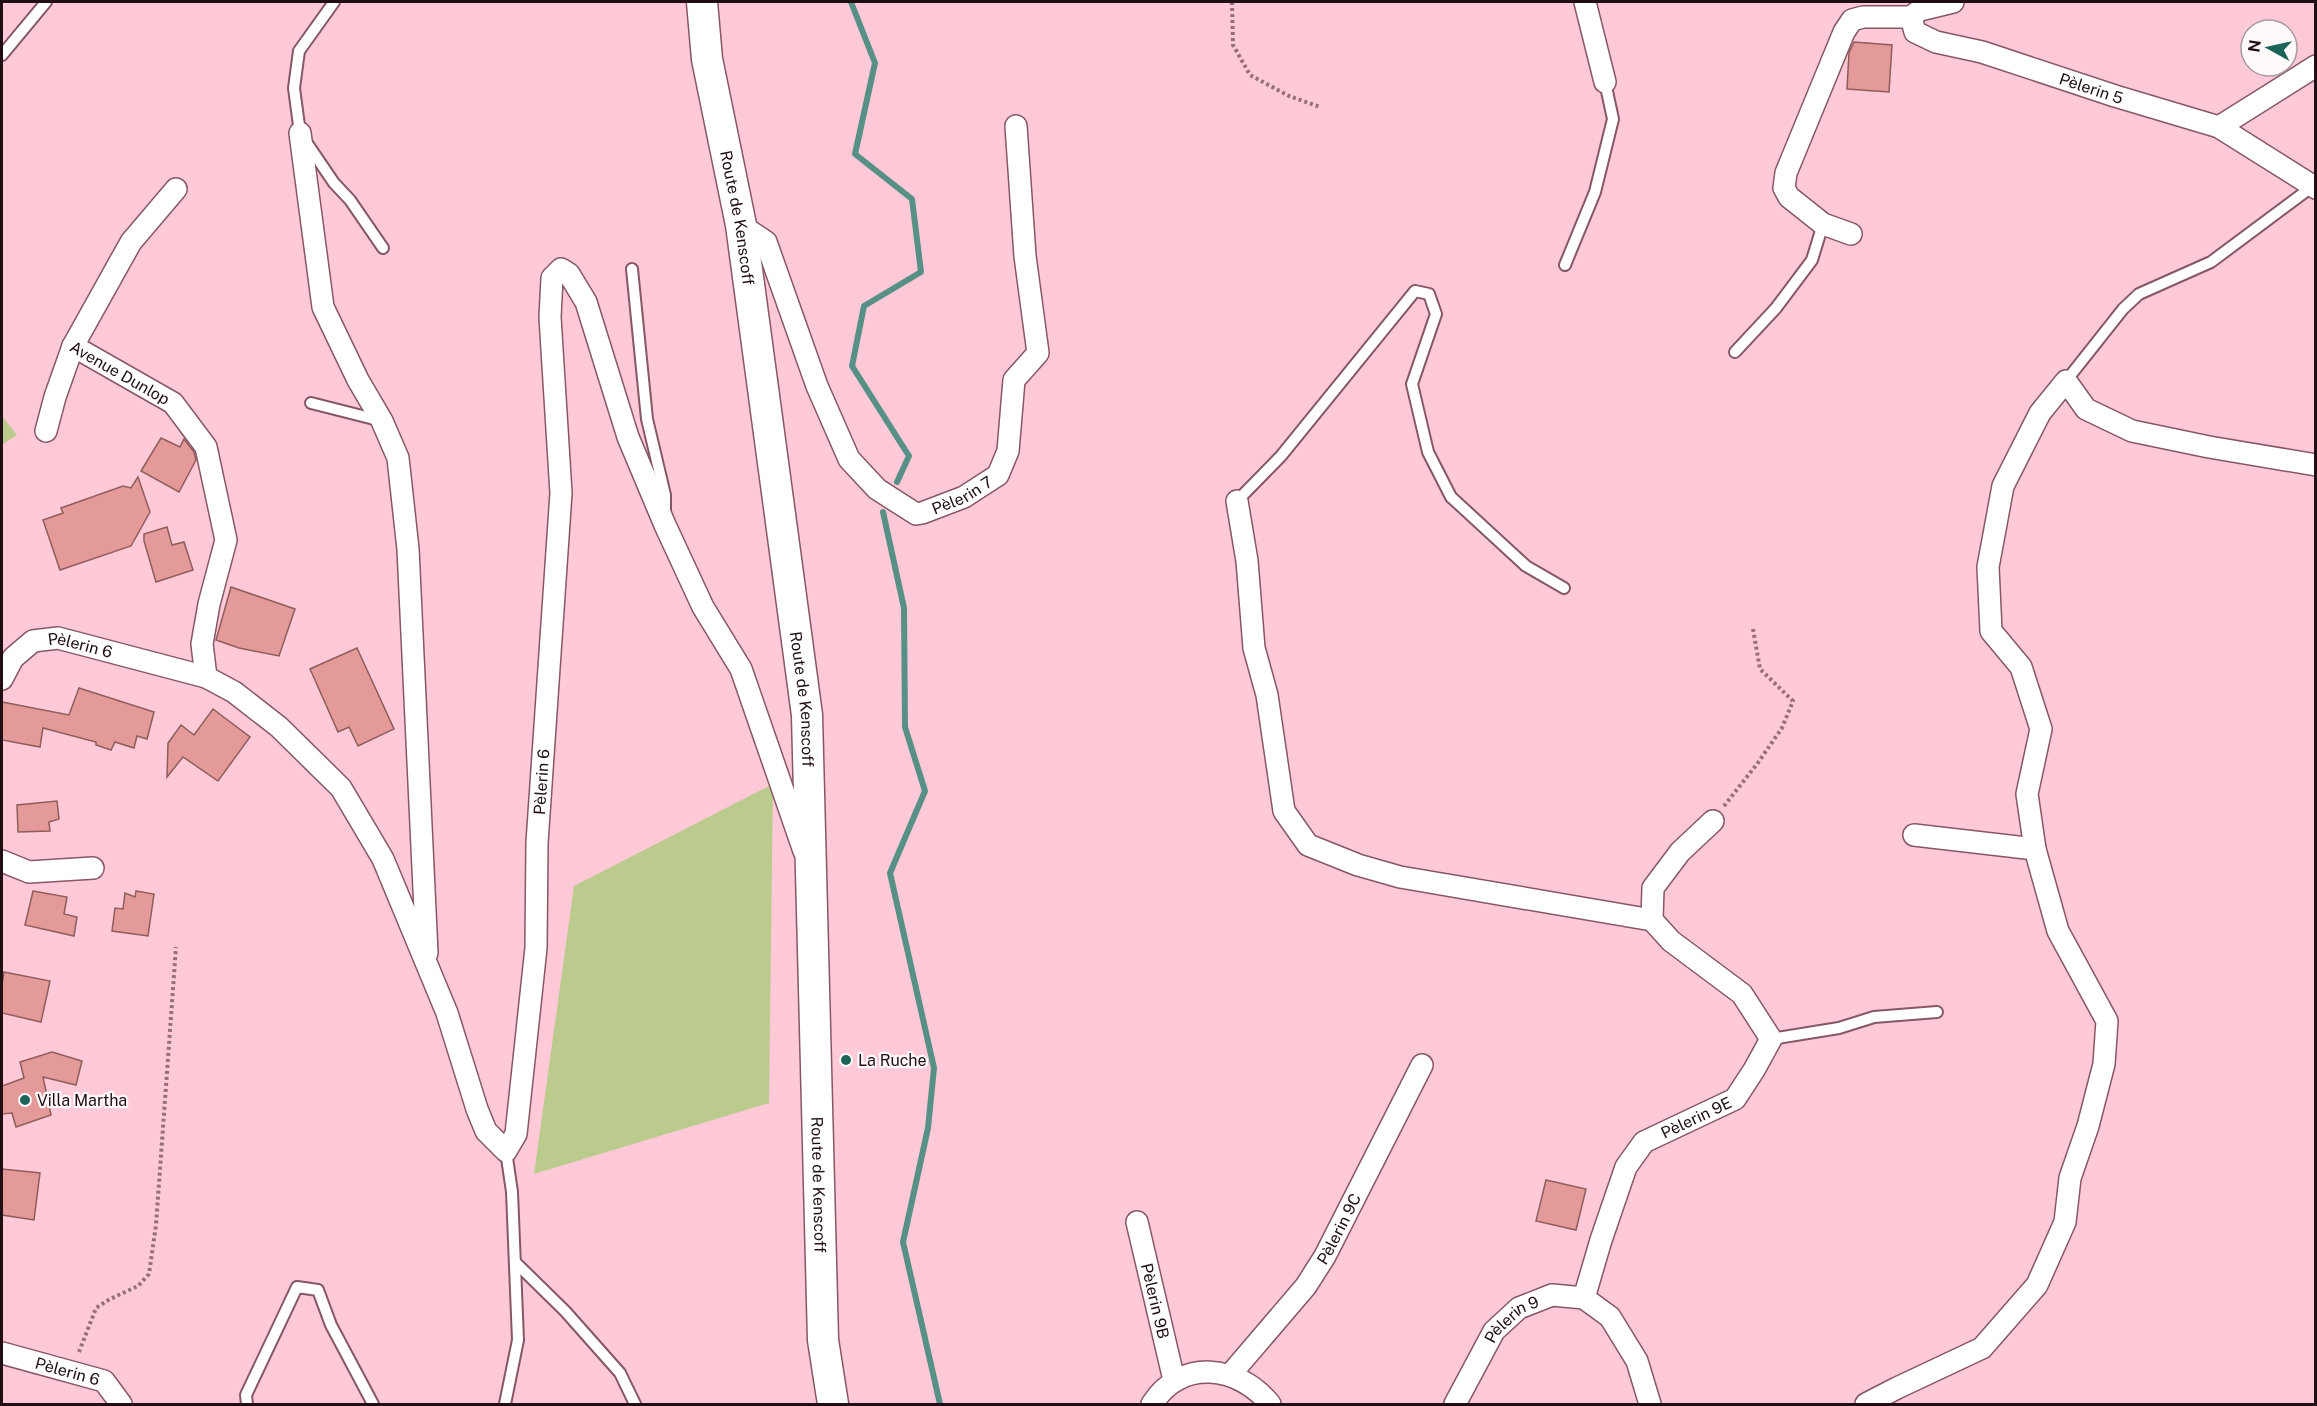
<svg xmlns="http://www.w3.org/2000/svg" width="2317" height="1406" font-family="'Public Sans',sans-serif">
	<style>
		.green { fill: #bacb8d }
		.lines { fill: none; stroke-linecap: round; stroke-linejoin: round }
		.stream { stroke: #579087; stroke-width: 6 }
		.building { fill: #e49a98; stroke: #8e5d5c; stroke-width: 1.5 }
		.service-casing { stroke: #865765; stroke-width: 14 }
		.minor-casing { stroke: #865765; stroke-width: 24 }
		.secondary-casing { stroke: #865765; stroke-width: 33 }
		.path { stroke: #95707a; stroke-width: 4; stroke-dasharray: 3 3; stroke-linecap: butt }
		.service { stroke: #fff; stroke-width: 10 }
		.minor { stroke: #fff; stroke-width: 21 }
		.secondary { stroke: #fff; stroke-width: 30 }
		.poi-dot { fill: #1c6459; stroke: #fff9fa; stroke-width: 2 }
		.labels { text-anchor: middle; dominant-baseline: central; stroke-width: 4.5; stroke-linejoin: round; paint-order: stroke }
		.street-label { font-size: 16px; fill: #200e14; stroke: #fff9fa }
		.poi-label { font-size: 16px; fill: #200e14; stroke: #fff9fa; text-anchor: start }
	</style>
	<rect width="100%" height="100%" fill="#ffc9d7"/>
	<g class="green">
		<polygon points="2,416 17,435 2,445"/>
		<polygon points="773,784 769,1103 534,1174 574,886"/>
	</g>
	<g class="lines">
		<g class="stream">
			<polyline points="851,2 875,63 855,154 912,199 921,272 864,306 852,366 909,456 897,482"/>
			<polyline points="883,512 904,608 905,727 925,791 890,873 934,1068 928,1128 903,1242 940,1404"/>
		</g>
	</g>
	<g class="building">
		<polygon points="1854,42 1892,45 1889,92 1847,89 1849,53"/>
		<polygon points="161,438 180,447 184,439 194,452 196,460 179,492 141,471"/>
		<polygon points="138,477 150,512 131,546 60,570 43,520 63,513 61,508 123,486 131,488"/>
		<polygon points="167,527 172,545 184,542 193,570 156,582 144,541 144,534"/>
		<polygon points="231,587 295,609 279,656 239,648 216,640"/>
		<polygon points="357,648 394,729 358,746 349,727 338,732 310,669"/>
		<polygon points="79,688 154,712 147,739 137,736 134,748 115,742 111,750 96,745 96,742 43,728 40,747 2,740 2,702 69,715"/>
		<polygon points="213,709 250,737 218,781 183,757 167,777 168,743 181,725 194,735"/>
		<polygon points="57,801 59,819 49,822 50,831 18,832 17,805"/>
		<polygon points="33,891 67,897 64,914 77,917 74,936 25,925"/>
		<polygon points="136,891 154,894 148,936 112,931 115,908 123,909 125,893 135,897"/>
		<polygon points="4,972 50,981 41,1022 2,1013 2,985"/>
		<polygon points="52,1052 82,1061 76,1085 43,1077 51,1115 16,1127 12,1113 2,1114 2,1086 24,1078 20,1062"/>
		<polygon points="2,1169 40,1173 34,1220 2,1215"/>
		<polygon points="1546,1180 1586,1189 1576,1230 1536,1221"/>
	</g>
	<g class="lines">
		<g class="service-casing">
			<g id="service">
				<polyline points="334,2 299,51 294,88 300,133 334,183 350,200 383,248"/>
				<polyline points="2,55 46,2"/>
				<polyline points="1565,265 1595,192 1613,119 1605,82"/>
				<polyline points="632,269 647,419 665,495 665,512"/>
				<polyline points="1735,352 1776,308 1812,260 1823,224"/>
				<polyline points="2066,381 2123,309 2139,294 2211,262 2313,186"/>
				<polyline points="311,403 382,421"/>
				<polyline points="1237,501 1281,456 1415,291 1429,294 1436,314 1412,384 1428,452 1451,497 1526,566 1564,588"/>
				<polyline points="1771,1039 1839,1028 1874,1017 1937,1012"/>
				<polyline points="516,1263 565,1311 620,1373 635,1404"/>
				<polyline points="247,1404 246,1395 297,1287 318,1290 331,1325 373,1404"/>
				<polyline points="505,1404 518,1340 512,1192 506,1151"/>
			</g>
		</g>
		<g class="minor-casing">
			<g id="minor">
				<polyline points="1585,2 1605,82"/>
				<path id="s1" d="M1911 17 1915 32 1936 42 1982 52 2115 96 2219 127 2316 188"/>
				<polyline points="1911,17 1920,10 1953,2"/>
				<polyline points="2219,127 2316,66"/>
				<polyline points="300,133 323,307 358,380 382,421 398,458 408,549 427,953"/>
				<path id="s2" d="M741 225 766 242 817 386 849 459 877 489 916 514 922 513 964 497 998 475 1008 451 1014 380 1038 353 1025 256 1016 126"/>
				<polyline points="1851,234 1823,224 1789,197 1784,188 1786,173 1844,32 1852,20 1863,17 1911,17"/>
				<path id="s3" d="M73 346 173 403 206 447 226 540 209 604 202 644 206 677"/>
				<polyline points="46,431 55,397 73,346 131,242 176,189"/>
				<polyline points="1237,501 1247,561 1254,648 1267,695 1284,811 1308,845 1358,865 1400,877 1652,920"/>
				<path id="s4" d="M2 679 13 658 33 641 58 638 206 677 234 692 279 727 341 788 383 859 447 1013 477 1109 486 1131 506 1151 516 1134 536 948 537 843 561 493 550 317 552 278 561 269 569 274 586 302 628 437 665 525 703 607 741 669 804 851"/>
				<polyline points="1914,835 2035,849"/>
				<polyline points="2,861 29,872 93,868"/>
				<path id="s5" d="M1137 1222 1174 1380"/>
				<path id="s6" d="M1584 1298 1601 1240 1626 1167 1644 1142 1735 1099 1754 1070 1771 1039 1742 994 1671 941 1652 920 1653 888 1680 852 1713 821"/>
				<path id="s7" d="M2 1353 104 1381 121 1404"/>
				<path id="s8" d="M1230 1375 1306 1286 1325 1256 1422 1065"/>
				<path d="M1152 1404C1182 1358 1238 1365 1270 1404"/>
				<path id="s9" d="M1455 1404 1494 1331 1519 1308 1552 1295 1584 1298 1610 1317 1637 1361 1650 1404"/>
				<polyline points="1866,1404 1897,1388 1982,1348 2037,1285 2065,1222 2070,1178 2088,1126 2104,1064 2107,1021 2058,931 2035,849 2027,794 2041,729 2021,667 1991,631 1988,567 2003,486 2040,413 2066,381 2086,409 2132,431 2209,447 2316,465"/>
			</g>
		</g>
		<g class="secondary-casing">
			<g id="secondary">
				<path id="s10" d="M702 2 707 59 741 225 807 715 823 1340 833 1404"/>
			</g>
		</g>
		<g class="path">
			<polyline points="1232,2 1233,45 1250,75 1289,96 1320,107"/>
			<polyline points="1724,806 1757,764 1782,728 1793,701 1760,669 1753,629"/>
			<polyline points="79,1352 96,1308 110,1299 138,1286 149,1274 156,1225 176,947"/>
		</g>
		<use href="#service" class="service"/>
		<use href="#minor" class="minor"/>
		<use href="#secondary" class="secondary"/>
	</g>
	<g class="poi-dot">
		<circle cx="846" cy="1060" r="6"/>
		<circle cx="25" cy="1100" r="6"/>
	</g>
	<g class="labels">
		<g class="street-label">
			<text stroke="none"><textPath href="#s1" startOffset="201">Pèlerin 5</textPath></text>
			<text stroke="none"><textPath href="#s10" startOffset="219">Route de Kenscoff</textPath></text>
			<text stroke="none"><textPath href="#s3" startOffset="54">Avenue Dunlop</textPath></text>
			<text stroke="none"><textPath href="#s2" startOffset="400">Pèlerin 7</textPath></text>
			<text stroke="none"><textPath href="#s4" startOffset="98">Pèlerin 6</textPath></text>
			<text stroke="none"><textPath href="#s10" startOffset="705">Route de Kenscoff</textPath></text>
			<text stroke="none"><textPath href="#s4" startOffset="1179">Pèlerin 6</textPath></text>
			<text stroke="none"><textPath href="#s6" startOffset="226">Pèlerin 9E</textPath></text>
			<text stroke="none"><textPath href="#s10" startOffset="1191">Route de Kenscoff</textPath></text>
			<text stroke="none"><textPath href="#s8" startOffset="183">Pèlerin 9C</textPath></text>
			<text stroke="none"><textPath href="#s5" startOffset="81">Pèlerin 9B</textPath></text>
			<text stroke="none"><textPath href="#s9" startOffset="104">Pèlerin 9</textPath></text>
			<text stroke="none"><textPath href="#s7" startOffset="68">Pèlerin 6</textPath></text>
		</g>
		<g class="poi-label">
			<text x="858" y="1060">La Ruche</text>
			<text x="37" y="1100">Villa Martha</text>
		</g>
	</g>
	<rect width="2317" height="1406" fill="none" stroke="#200e14" stroke-width="6"/>
	<g transform="translate(2269 48) rotate(278)"><circle r="28" fill="#fff9fa" stroke="#a69b9e" stroke-width="1.5"/>
	<path d="M0-4.5L10 22L0 15L-10 22Z" fill="#1c6459"/>
	<text y="-9" font-size="16" font-weight="bold" text-anchor="middle" fill="#200e14">N</text>
	</g>
</svg>
